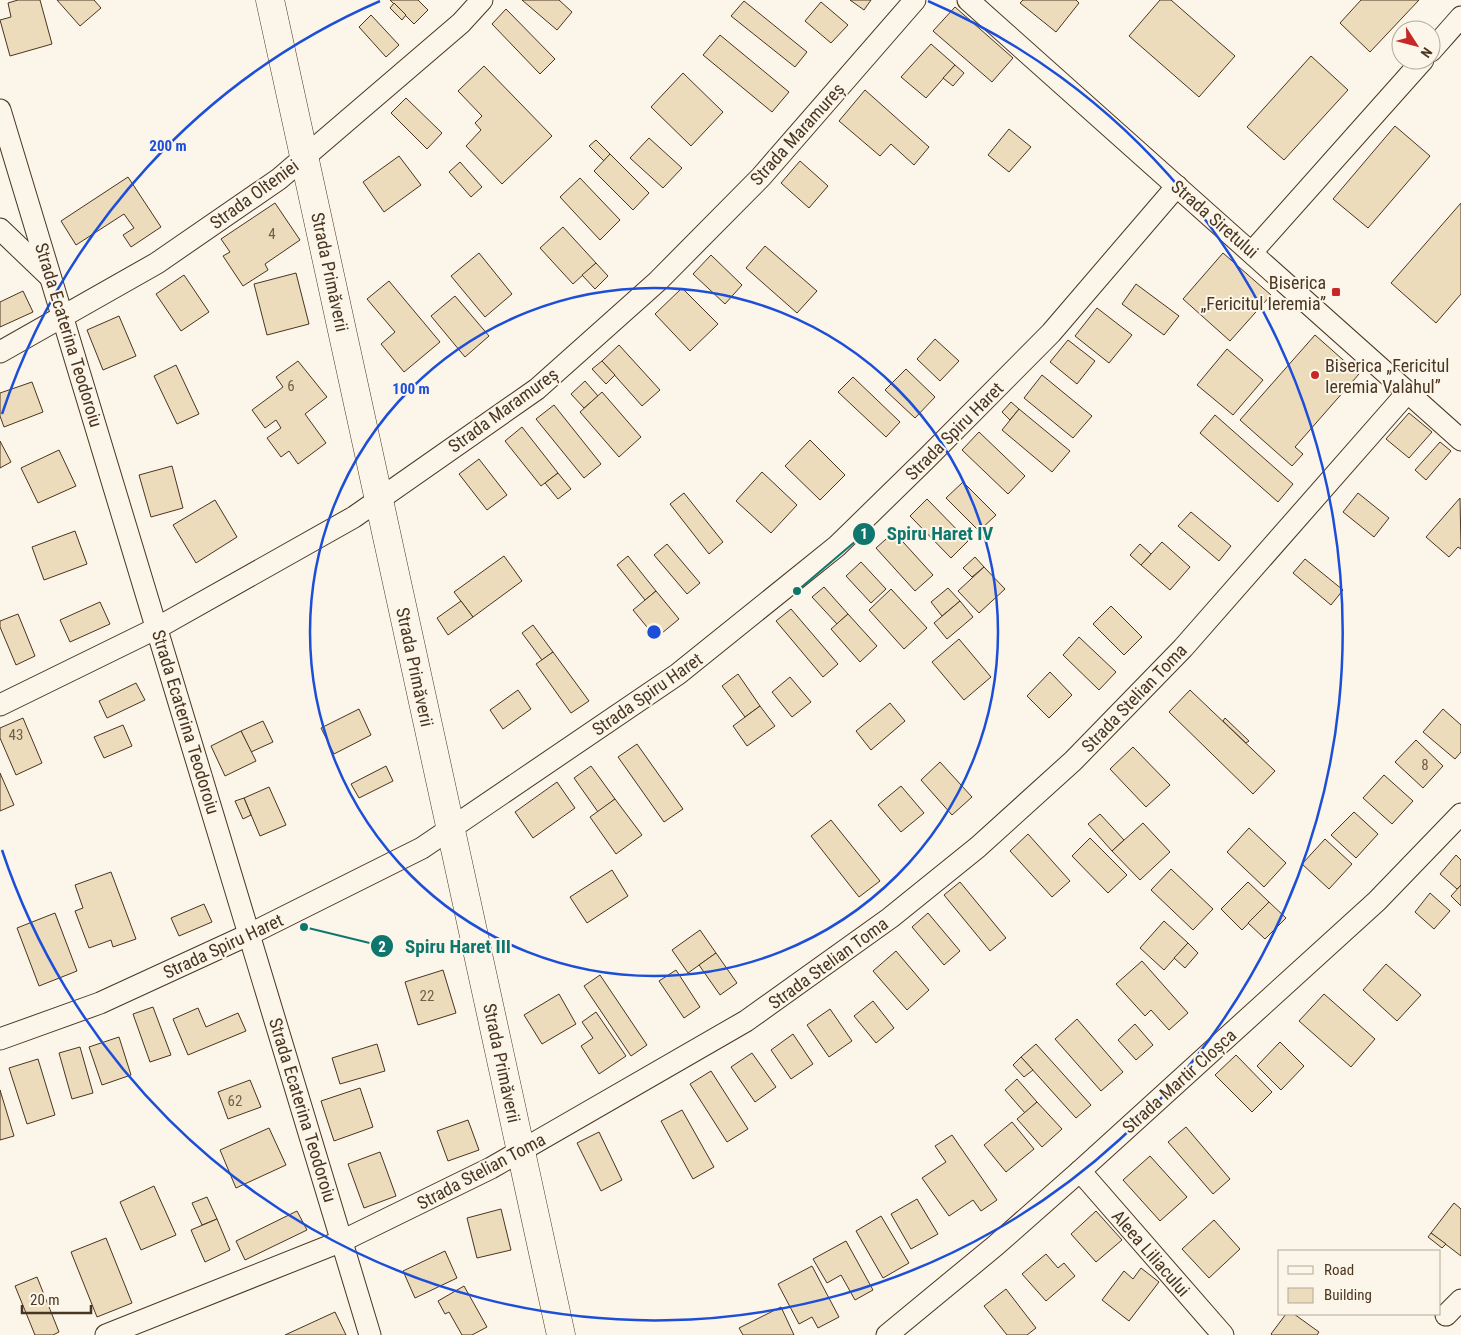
<svg xmlns="http://www.w3.org/2000/svg" width="1461" height="1335" font-family="'Roboto Condensed',sans-serif">
	<style>
		.building { fill: #ecdcbc; stroke: #4a3520 }
		.lines { fill: none; stroke-linecap: round; stroke-linejoin: round }
		.minor-casing { stroke: #4a3520; stroke-width: 23 }
		.secondary-casing { stroke: #4a3520; stroke-width: 29 }
		.minor { stroke: #fbf6e9; stroke-width: 21 }
		.secondary { stroke: #fbf6e9; stroke-width: 28 }
		.ring { fill: none; stroke: #1d4ed8; stroke-width: 2.5 }
		.poi-dot { fill: #c62828; stroke: #fbf6e9; stroke-width: 2 }
		.labels { text-anchor: middle; dominant-baseline: central; stroke-width: 4; stroke-linejoin: round; paint-order: stroke }
		.number-label { font-size: 15px; fill: #725f47 }
		.street-label { font-size: 18px; fill: #4a3520; stroke: #fbf6e9 }
		.poi-label { font-size: 18px; fill: #4a3520; stroke: #fbf6e9; text-anchor: end }
		.centre { fill: #1d4ed8; stroke: #fbf6e9; stroke-width: 2.5 }
		.ring-label { font-size: 15px; text-anchor: middle; font-weight: bold; fill: #1d4ed8; stroke: #fbf6e9; stroke-width: 4; stroke-linejoin: round; paint-order: stroke }
		.leader { fill: none; stroke: #0f766e; stroke-width: 2 }
		.callout-dot { fill: #0f766e; stroke: #fbf6e9; stroke-width: 2 }
		.mark-label { font-size: 15px; text-anchor: middle; font-weight: bold; fill: #fff }
		.callout-label { font-size: 19px; text-anchor: middle; font-weight: bold; fill: #0f766e; stroke: #fbf6e9; stroke-width: 4; stroke-linejoin: round; paint-order: stroke }
	</style>
	<rect width="100%" height="100%" fill="#fbf6e9"/>
	<g class="building">
		<polygon points="18,0 40,0 52,44 10,56 0,20 11,17 8,3"/>
		<polygon points="57,0 94,0 101,8 80,26"/>
		<polygon points="390,0 418,0 428,10 414,24"/>
		<polygon points="522,0 559,0 572,12 557,30"/>
		<polygon points="850,0 871,0 864,10"/>
		<polygon points="1023,0 1076,0 1079,3 1056,32 1020,3"/>
		<polygon points="1160,0 1171,0 1235,56 1199,97 1129,36"/>
		<polygon points="1361,0 1419,0 1370,52 1340,23"/>
		<polygon points="744,1 807,52 795,67 731,16"/>
		<polygon points="821,2 848,25 831,43 805,21"/>
		<polygon points="394,3 406,15 402,20 390,8"/>
		<polygon points="955,7 1013,58 992,82 933,31"/>
		<polygon points="506,9 555,59 540,74 492,24"/>
		<polygon points="371,15 399,45 386,57 359,27"/>
		<polygon points="720,35 789,92 772,112 703,55"/>
		<polygon points="931,44 955,65 926,98 901,77"/>
		<polygon points="1311,56 1348,90 1284,160 1247,127"/>
		<polygon points="955,65 964,73 953,86 943,78"/>
		<polygon points="484,66 552,136 502,184 466,146 481,130 475,123 482,116 458,91"/>
		<polygon points="683,73 723,112 691,146 651,107"/>
		<polygon points="865,90 929,147 914,165 891,144 880,156 839,121"/>
		<polygon points="406,98 442,133 427,149 391,113"/>
		<polygon points="1395,126 1430,156 1368,228 1333,199"/>
		<polygon points="1009,129 1031,147 1009,172 988,155"/>
		<polygon points="649,138 682,168 663,188 630,158"/>
		<polygon points="596,140 610,154 604,161 589,146"/>
		<polygon points="610,154 649,193 633,210 594,171"/>
		<polygon points="399,156 421,185 384,212 363,182"/>
		<polygon points="800,161 828,186 809,208 781,183"/>
		<polygon points="460,162 482,187 471,197 449,172"/>
		<polygon points="128,177 161,227 131,247 123,235 134,228 124,214 76,245 61,221"/>
		<polygon points="580,178 620,220 600,240 560,197"/>
		<polygon points="275,203 300,240 265,264 268,270 243,286 223,256 230,252 221,239"/>
		<polygon points="1461,203 1461,294 1436,323 1391,283"/>
		<polygon points="563,227 596,263 573,284 540,248"/>
		<polygon points="765,246 817,291 797,313 746,268"/>
		<polygon points="479,253 512,294 485,317 451,276"/>
		<polygon points="1223,253 1271,295 1230,341 1183,299"/>
		<polygon points="711,255 742,285 725,304 693,274"/>
		<polygon points="596,263 608,276 595,289 582,275"/>
		<polygon points="296,273 309,324 267,335 254,284"/>
		<polygon points="184,275 209,312 181,331 156,294"/>
		<polygon points="389,281 440,342 404,372 381,344 395,332 367,299"/>
		<polygon points="1136,284 1179,316 1164,335 1122,304"/>
		<polygon points="682,288 718,324 690,351 655,314"/>
		<polygon points="23,291 33,312 0,327 0,302"/>
		<polygon points="455,296 489,336 465,357 431,316"/>
		<polygon points="1097,308 1132,335 1109,363 1075,336"/>
		<polygon points="119,316 136,356 103,370 87,330"/>
		<polygon points="1315,335 1359,374 1295,447 1303,454 1292,466 1240,420"/>
		<polygon points="935,339 959,361 940,381 917,359"/>
		<polygon points="1068,340 1095,361 1077,384 1050,362"/>
		<polygon points="619,345 660,390 642,406 602,361"/>
		<polygon points="1227,349 1263,380 1233,415 1197,385"/>
		<polygon points="298,361 327,397 305,414 326,443 298,464 289,451 281,457 267,438 281,428 276,420 265,428 252,410 283,387 276,377"/>
		<polygon points="602,361 615,375 606,384 592,369"/>
		<polygon points="176,365 199,414 177,424 154,376"/>
		<polygon points="906,369 935,397 915,418 885,390"/>
		<polygon points="1042,375 1092,416 1073,438 1024,398"/>
		<polygon points="853,377 900,422 886,437 838,392"/>
		<polygon points="585,381 598,396 584,408 571,394"/>
		<polygon points="32,382 43,412 4,427 0,416 0,393"/>
		<polygon points="602,392 641,437 619,457 580,412"/>
		<polygon points="1011,402 1019,409 1010,420 1002,412"/>
		<polygon points="554,405 601,464 584,478 536,419"/>
		<polygon points="1019,409 1070,451 1052,472 1002,430"/>
		<polygon points="1409,413 1432,432 1409,458 1386,439"/>
		<polygon points="1215,415 1293,484 1278,502 1200,433"/>
		<polygon points="522,427 558,473 541,486 505,441"/>
		<polygon points="979,432 1025,476 1008,494 962,450"/>
		<polygon points="810,440 845,475 820,500 785,466"/>
		<polygon points="0,441 11,462 0,468"/>
		<polygon points="1440,442 1451,451 1426,480 1415,470"/>
		<polygon points="59,450 76,486 38,503 21,468"/>
		<polygon points="479,459 507,495 487,510 459,474"/>
		<polygon points="172,466 183,508 151,517 139,475"/>
		<polygon points="762,472 797,505 771,533 736,501"/>
		<polygon points="558,473 571,489 558,499 545,483"/>
		<polygon points="963,482 996,515 979,531 946,498"/>
		<polygon points="684,493 723,542 709,554 670,504"/>
		<polygon points="1358,493 1389,518 1374,537 1343,512"/>
		<polygon points="1460,498 1461,549 1458,547 1449,557 1426,537"/>
		<polygon points="927,499 968,541 951,558 910,516"/>
		<polygon points="215,500 237,537 196,563 173,525"/>
		<polygon points="1191,512 1231,546 1219,561 1178,526"/>
		<polygon points="75,531 87,564 44,580 32,547"/>
		<polygon points="894,532 933,575 915,591 876,548"/>
		<polygon points="1162,542 1190,567 1170,590 1141,565"/>
		<polygon points="667,544 700,583 687,594 654,555"/>
		<polygon points="1140,544 1151,554 1141,565 1130,555"/>
		<polygon points="504,556 522,581 473,617 454,592"/>
		<polygon points="628,556 656,591 645,600 617,565"/>
		<polygon points="975,557 984,567 972,577 963,568"/>
		<polygon points="1305,559 1343,590 1331,605 1293,573"/>
		<polygon points="861,562 886,589 871,603 846,576"/>
		<polygon points="984,567 1005,589 979,613 958,591"/>
		<polygon points="824,587 848,614 837,624 812,597"/>
		<polygon points="948,588 960,601 942,616 931,602"/>
		<polygon points="891,589 927,628 904,649 869,610"/>
		<polygon points="656,591 679,619 656,638 633,610"/>
		<polygon points="461,601 473,617 448,635 437,618"/>
		<polygon points="960,601 973,617 947,639 934,623"/>
		<polygon points="100,602 110,624 70,642 60,620"/>
		<polygon points="1111,606 1142,637 1124,655 1093,624"/>
		<polygon points="791,609 838,664 823,677 776,621"/>
		<polygon points="18,614 35,656 16,665 0,627 0,621"/>
		<polygon points="848,614 877,646 860,662 831,629"/>
		<polygon points="533,625 553,652 542,660 522,633"/>
		<polygon points="1079,637 1116,672 1099,690 1063,655"/>
		<polygon points="959,639 991,677 964,700 932,662"/>
		<polygon points="553,652 589,701 571,713 536,664"/>
		<polygon points="1050,672 1072,695 1049,718 1027,696"/>
		<polygon points="738,674 760,706 745,717 722,686"/>
		<polygon points="790,677 811,702 792,717 772,692"/>
		<polygon points="136,683 145,700 107,718 99,701"/>
		<polygon points="518,690 531,709 503,729 490,710"/>
		<polygon points="1190,690 1275,771 1253,794 1169,712"/>
		<polygon points="890,703 905,721 871,750 856,731"/>
		<polygon points="760,706 775,726 747,746 733,726"/>
		<polygon points="359,709 371,735 334,754 321,728"/>
		<polygon points="1443,709 1461,725 1461,752 1455,759 1423,732"/>
		<polygon points="23,718 42,763 16,775 0,738 0,728"/>
		<polygon points="1225,718 1249,741 1246,743 1223,721"/>
		<polygon points="263,721 273,742 251,752 241,731"/>
		<polygon points="123,725 132,746 104,758 94,737"/>
		<polygon points="241,731 256,761 225,776 211,746"/>
		<polygon points="1416,740 1443,766 1423,788 1395,762"/>
		<polygon points="637,744 683,809 664,822 618,757"/>
		<polygon points="1133,747 1170,785 1146,807 1110,769"/>
		<polygon points="940,762 972,797 952,815 921,780"/>
		<polygon points="386,766 393,781 359,798 351,784"/>
		<polygon points="591,766 615,799 598,812 574,778"/>
		<polygon points="0,773 14,805 0,811"/>
		<polygon points="1384,775 1413,801 1392,824 1363,798"/>
		<polygon points="557,782 575,808 533,838 515,812"/>
		<polygon points="901,786 924,813 901,832 878,805"/>
		<polygon points="269,787 286,825 260,836 244,798"/>
		<polygon points="244,798 251,815 243,819 235,801"/>
		<polygon points="615,799 642,835 616,854 590,817"/>
		<polygon points="1354,812 1378,834 1356,858 1331,835"/>
		<polygon points="1100,814 1124,840 1112,851 1088,824"/>
		<polygon points="831,820 880,881 859,897 811,836"/>
		<polygon points="1143,823 1170,852 1140,880 1112,851"/>
		<polygon points="1249,828 1286,863 1264,887 1227,852"/>
		<polygon points="1028,834 1070,881 1052,897 1010,851"/>
		<polygon points="1090,838 1127,875 1108,893 1072,856"/>
		<polygon points="1325,839 1352,864 1329,889 1302,864"/>
		<polygon points="1456,855 1461,860 1461,885 1457,889 1440,874"/>
		<polygon points="1171,869 1213,909 1193,930 1151,890"/>
		<polygon points="612,870 628,896 587,923 570,897"/>
		<polygon points="111,872 136,939 113,947 111,940 89,948 75,911 83,908 75,885"/>
		<polygon points="960,882 1006,938 990,951 944,895"/>
		<polygon points="1248,882 1269,902 1242,930 1221,909"/>
		<polygon points="1461,885 1461,906 1451,896"/>
		<polygon points="1430,893 1450,911 1434,929 1415,912"/>
		<polygon points="1269,902 1286,918 1265,939 1248,923"/>
		<polygon points="204,904 212,922 179,936 171,918"/>
		<polygon points="55,913 77,971 39,986 17,928"/>
		<polygon points="928,913 960,951 944,965 912,927"/>
		<polygon points="1164,921 1188,943 1164,970 1140,948"/>
		<polygon points="700,930 716,953 688,973 672,950"/>
		<polygon points="1188,943 1198,953 1185,968 1174,958"/>
		<polygon points="896,951 929,990 907,1010 873,971"/>
		<polygon points="716,953 737,983 720,995 699,965"/>
		<polygon points="1142,961 1188,1013 1169,1030 1151,1010 1145,1016 1116,984"/>
		<polygon points="1386,964 1421,995 1397,1021 1363,990"/>
		<polygon points="443,970 456,1013 418,1025 405,982"/>
		<polygon points="676,970 700,1007 684,1018 659,981"/>
		<polygon points="600,975 647,1045 631,1056 584,986"/>
		<polygon points="559,994 576,1024 542,1044 524,1015"/>
		<polygon points="1324,994 1375,1039 1351,1067 1299,1021"/>
		<polygon points="873,1001 894,1028 876,1043 854,1016"/>
		<polygon points="153,1007 171,1055 150,1062 133,1014"/>
		<polygon points="198,1008 206,1027 238,1013 246,1031 188,1055 173,1019"/>
		<polygon points="830,1009 852,1041 829,1057 807,1025"/>
		<polygon points="596,1012 626,1056 599,1074 581,1046 593,1038 582,1022"/>
		<polygon points="1077,1019 1123,1072 1101,1091 1055,1039"/>
		<polygon points="1135,1024 1153,1045 1136,1060 1118,1040"/>
		<polygon points="793,1034 813,1064 791,1079 771,1050"/>
		<polygon points="119,1037 131,1075 102,1085 89,1047"/>
		<polygon points="1280,1042 1304,1066 1281,1090 1257,1066"/>
		<polygon points="377,1044 385,1071 340,1084 332,1058"/>
		<polygon points="1036,1044 1091,1105 1076,1118 1021,1057"/>
		<polygon points="80,1047 93,1093 72,1099 59,1053"/>
		<polygon points="752,1053 776,1087 755,1102 731,1067"/>
		<polygon points="1236,1055 1272,1092 1252,1112 1215,1075"/>
		<polygon points="1021,1057 1033,1070 1024,1077 1013,1065"/>
		<polygon points="38,1059 55,1115 27,1124 9,1068"/>
		<polygon points="711,1071 748,1129 727,1142 690,1084"/>
		<polygon points="1017,1079 1037,1102 1025,1113 1005,1090"/>
		<polygon points="250,1080 261,1107 228,1119 218,1092"/>
		<polygon points="360,1088 373,1127 334,1141 321,1101"/>
		<polygon points="0,1090 14,1136 0,1140"/>
		<polygon points="1037,1102 1062,1129 1042,1147 1017,1119"/>
		<polygon points="682,1110 714,1167 693,1179 661,1121"/>
		<polygon points="468,1120 479,1150 448,1161 437,1131"/>
		<polygon points="1012,1122 1034,1149 1006,1172 984,1145"/>
		<polygon points="1186,1127 1230,1179 1213,1194 1168,1142"/>
		<polygon points="269,1128 286,1165 236,1188 220,1150"/>
		<polygon points="599,1132 622,1180 601,1191 577,1143"/>
		<polygon points="952,1135 997,1200 981,1211 973,1200 949,1216 922,1178 946,1162 935,1146"/>
		<polygon points="380,1152 396,1196 364,1208 348,1164"/>
		<polygon points="1150,1156 1187,1197 1160,1221 1123,1180"/>
		<polygon points="154,1186 176,1235 141,1250 120,1202"/>
		<polygon points="207,1197 217,1219 202,1225 192,1203"/>
		<polygon points="917,1199 938,1234 911,1249 891,1214"/>
		<polygon points="1454,1203 1461,1209 1461,1256 1431,1233"/>
		<polygon points="501,1209 511,1250 477,1258 467,1218"/>
		<polygon points="297,1211 307,1230 245,1260 236,1241"/>
		<polygon points="1096,1211 1122,1240 1096,1262 1071,1234"/>
		<polygon points="881,1216 909,1263 883,1278 856,1231"/>
		<polygon points="217,1219 230,1250 205,1262 191,1230"/>
		<polygon points="1214,1220 1240,1249 1209,1278 1182,1249"/>
		<polygon points="1431,1233 1446,1244 1442,1248 1428,1237"/>
		<polygon points="106,1238 132,1303 97,1317 71,1252"/>
		<polygon points="846,1241 873,1290 855,1300 841,1275 827,1283 813,1259"/>
		<polygon points="445,1251 457,1278 415,1298 403,1271"/>
		<polygon points="1046,1254 1058,1268 1064,1263 1075,1276 1046,1301 1022,1274"/>
		<polygon points="812,1266 839,1317 818,1328 812,1317 799,1324 778,1284"/>
		<polygon points="1141,1268 1159,1282 1129,1321 1102,1300 1124,1271 1133,1279"/>
		<polygon points="37,1277 59,1332 53,1335 35,1335 15,1286"/>
		<polygon points="464,1286 487,1327 472,1335 462,1335 449,1312 445,1314 438,1301"/>
		<polygon points="1006,1289 1036,1328 1027,1335 1007,1335 984,1306"/>
		<polygon points="781,1307 794,1335 743,1335 739,1328"/>
		<polygon points="335,1312 346,1335 285,1335"/>
		<polygon points="1286,1314 1294,1314 1319,1332 1317,1335 1272,1335 1271,1334"/>
	</g>
	<g class="lines">
		<g class="minor-casing">
			<g id="minor">
				<polyline points="968,0 1461,440"/>
				<polyline points="1431,51 1461,17"/>
				<polyline points="0,110 370,1335"/>
				<polyline points="0,229 50,277"/>
				<polyline points="1252,252 1423,60"/>
				<polyline points="0,352 157,263 279,179 461,23 482,0"/>
				<polyline points="0,705 157,628 354,517 537,389 658,281 761,177 915,0"/>
				<polyline points="0,1039 100,1003 250,934 422,848 678,674 837,546 927,458 1051,333 1177,186"/>
				<polyline points="1080,1171 1223,1335"/>
				<polyline points="1446,1315 1461,1300"/>
				<polyline points="106,1335 342,1241 491,1168 746,1021 890,918 978,847 1073,761 1183,648 1407,393"/>
				<polyline points="887,1335 995,1246 1080,1171 1377,901 1461,814"/>
			</g>
		</g>
		<g class="secondary-casing">
			<polyline id="secondary" points="270,0 561,1335"/>
		</g>
		<use href="#minor" class="minor"/>
		<use href="#secondary" class="secondary"/>
	</g>
	<g class="ring">
		<circle cx="654" cy="632" r="344"/>
		<path d="M2 414A688 688 0 0 1 380 1M928 1A688 688 0 1 1 2 850"/>
	</g>
	<g class="poi-dot">
		<rect x="1331" y="287" width="10" height="10" rx="2.5"/>
		<circle cx="1315" cy="375" r="5"/>
	</g>
	<g class="labels">
		<g class="number-label">
			<text x="272" y="234">4</text>
			<text x="291" y="386">6</text>
			<text x="16" y="735">43</text>
			<text x="1425" y="765">8</text>
			<text x="427" y="996">22</text>
			<text x="235" y="1101">62</text>
		</g>
		<g class="street-label">
			<text transform="translate(797 134) rotate(-48)">Strada Maramureș</text>
			<text transform="translate(254 194) rotate(-36)">Strada Olteniei</text>
			<text transform="translate(1215 219) rotate(41)">Strada Siretului</text>
			<text transform="translate(330 272) rotate(78)">Strada Primăverii</text>
			<text transform="translate(69 335) rotate(73)">Strada Ecaterina Teodoroiu</text>
			<text transform="translate(503 410) rotate(-36)">Strada Maramureș</text>
			<text transform="translate(954 431) rotate(-45)">Strada Spiru Haret</text>
			<text transform="translate(415 667) rotate(78)">Strada Primăverii</text>
			<text transform="translate(647 694) rotate(-35)">Strada Spiru Haret</text>
			<text transform="translate(1134 698) rotate(-46)">Strada Stelian Toma</text>
			<text transform="translate(186 722) rotate(73)">Strada Ecaterina Teodoroiu</text>
			<text transform="translate(223 946) rotate(-25)">Strada Spiru Haret</text>
			<text transform="translate(828 963) rotate(-36)">Strada Stelian Toma</text>
			<text transform="translate(502 1063) rotate(78)">Strada Primăverii</text>
			<text transform="translate(1179 1081) rotate(-42)">Strada Martir Cloșca</text>
			<text transform="translate(303 1110) rotate(73)">Strada Ecaterina Teodoroiu</text>
			<text transform="translate(481 1171) rotate(-28)">Strada Stelian Toma</text>
			<text transform="translate(1151 1253) rotate(49)">Aleea Liliacului</text>
		</g>
		<g class="poi-label">
			<text x="1326" y="282">Biserica<tspan x="1326" dy="21">„Fericitul Ieremia”</tspan></text>
			<text x="1325" y="365" text-anchor="start">Biserica „Fericitul<tspan x="1325" dy="21">Ieremia Valahul”</tspan></text>
		</g>
	</g>
	<circle cx="654" cy="632" r="8" class="centre"/>
	<g class="ring-label">
		<text x="168" y="151">200 m</text>
		<text x="411" y="394">100 m</text>
	</g>
	<path class="leader" d="M797 591L864 534M304 927L382 946"/>
	<g class="callout-dot">
		<circle cx="797" cy="591" r="5"/>
		<circle cx="304" cy="927" r="5"/>
		<circle cx="864" cy="534" r="12"/>
		<circle cx="382" cy="946" r="12"/>
	</g>
	<g class="mark-label">
		<text x="864" y="539">1</text>
		<text x="382" y="952">2</text>
	</g>
	<g class="callout-label">
		<text x="940" y="540">Spiru Haret IV</text>
		<text x="458" y="953">Spiru Haret III</text>
	</g>
	<rect x="1278" y="1250" width="162" height="65" fill="#fbf6e9" stroke="#b4a999"/>
	<rect x="1288" y="1266" width="25" height="8" fill="#fbf6e9" stroke="#b4a999"/>
	<text x="1324" y="1275" font-size="15" fill="#4a3520">Road</text>
	<rect x="1288" y="1288" width="25" height="15" fill="#ecdcbc" stroke="#b4a999"/>
	<text x="1324" y="1300" font-size="15" fill="#4a3520">Building</text>
	<g transform="translate(1416 45) rotate(126)"><circle r="24" fill="#fbf6e9" stroke="#b4a999"/>
	<path d="M0-4L9 19L0 12L-9 19Z" fill="#c62828"/>
	<text y="-8" font-size="14" font-weight="bold" text-anchor="middle" fill="#4a3520">N</text>
	</g>
	<path d="M22 1305v8h69v-8" fill="none" stroke="#4a3520" stroke-width="2.5"/>
	<text x="30" y="1305" font-size="15" fill="#4a3520" stroke="#fbf6e9" stroke-width="4" paint-order="stroke">20 m</text>
</svg>
